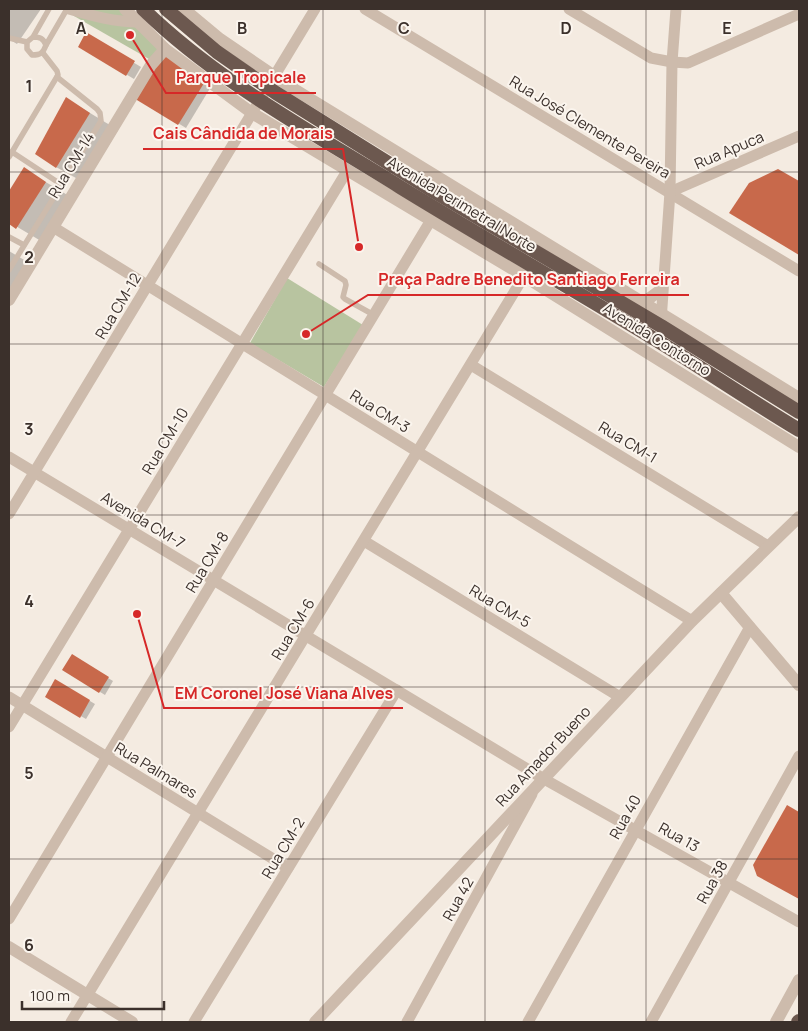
<svg xmlns="http://www.w3.org/2000/svg" width="808" height="1031" font-family="Manrope,sans-serif">
	<style>
		.green { fill: #b8c4a0 }
		.shadow { fill: #0003 }
		.building { fill: #c8694b }
		.lines { fill: none; stroke-linecap: round; stroke-linejoin: round }
		.service { stroke: #cdbbac; stroke-width: 5.5 }
		.minor { stroke: #cdbbac; stroke-width: 11 }
		.tertiary { stroke: #cdbbac; stroke-width: 12 }
		.trunk { stroke: #6c584f; stroke-width: 14 }
		.grid { fill: none; stroke: #3b302b; stroke-width: 1; stroke-opacity: 0.55 }
		.labels { text-anchor: middle; dominant-baseline: central; stroke-width: 4; stroke-linejoin: round; paint-order: stroke }
		.street-label { font-size: 15px; fill: #3b302b; stroke: #fbf5ee }
		.grid-label { font-size: 16px; text-anchor: middle; font-weight: bold; fill: #3b302b; stroke: #fbf5ee; stroke-width: 4; stroke-linejoin: round; paint-order: stroke }
		.leader { fill: none; stroke: #d62828; stroke-width: 2 }
		.callout-dot { fill: #d62828; stroke: #fbf5ee; stroke-width: 2 }
		.callout-label { font-size: 16px; text-anchor: middle; font-weight: bold; fill: #d62828; stroke: #fbf5ee; stroke-width: 4; stroke-linejoin: round; paint-order: stroke }
	</style>
	<rect width="100%" height="100%" fill="#f4ebe1"/>
	<g class="green">
		<polygon points="68,9 125,9 165,49 149,59 74,16"/>
		<polygon points="287,278 363,325 324,387 250,343"/>
	</g>
	<g class="shadow">
		<polygon points="9,9 41,9 17,44 9,39"/>
		<polygon points="86,34 141,67 134,79 79,46"/>
		<polygon points="152,66 212,85 186,128 133,96"/>
		<polygon points="67,99 118,130 85,183 56,167"/>
		<polygon points="24,169 74,199 46,244 9,222 9,194"/>
		<polygon points="778,170 799,183 799,254 730,212"/>
		<polygon points="9,251 31,264 9,301"/>
		<polygon points="72,656 113,681 105,695 64,670"/>
		<polygon points="56,681 95,704 86,719 47,697"/>
		<polygon points="788,807 799,814 799,898 758,875"/>
	</g>
	<g class="building">
		<polygon points="86,32 135,61 126,76 78,47"/>
		<polygon points="165,50 206,80 178,125 132,97"/>
		<polygon points="66,97 90,113 56,168 35,154"/>
		<polygon points="24,167 46,182 16,229 9,224 9,191"/>
		<polygon points="778,169 799,181 799,255 729,213 749,183"/>
		<polygon points="72,654 109,677 99,693 62,670"/>
		<polygon points="55,679 90,700 80,718 45,697"/>
		<polygon points="787,805 799,812 799,899 757,876 753,865"/>
	</g>
	<g class="lines">
		<g class="service">
			<path d="M33 37C40 37 43 38 46 45 43 53 41 55 32 55L27 49V42L33 37 49 9"/>
			<polyline points="9,38 27,42"/>
			<polyline points="46,45 67,9"/>
			<polyline points="12,152 62,185"/>
			<polyline points="9,157 58,75 57,71 43,53"/>
			<polyline points="9,237 24,245"/>
			<polyline points="319,264 345,281 346,285 343,297 345,299 374,315"/>
			<polyline points="9,270 101,121 100,113 97,109 57,77"/>
		</g>
		<g class="minor">
			<path d="M69 9C93 16 114 22 139 22"/>
			<polyline points="365,9 799,271"/>
			<polyline points="569,9 651,58 672,62 688,63 799,14"/>
			<polyline points="670,192 799,136"/>
			<polyline points="53,227 692,621"/>
			<polyline points="661,321 670,192 672,62 676,9"/>
			<polyline points="471,365 768,546"/>
			<polyline points="9,457 544,779 799,922"/>
			<polyline points="9,514 315,9"/>
			<polyline points="364,541 620,697"/>
			<polyline points="9,697 288,868"/>
			<polyline points="9,727 347,171"/>
			<polyline points="9,919 431,220"/>
			<polyline points="71,1022 524,276"/>
			<polyline points="194,1022 397,690"/>
			<polyline points="407,1022 532,794"/>
			<polyline points="528,1022 750,627"/>
			<polyline points="651,1022 799,756"/>
		</g>
		<g class="tertiary">
			<polyline points="125,9 165,49 252,113 524,276 799,447"/>
			<polyline points="184,9 220,39 289,86 799,398"/>
			<polyline points="9,300 151,65 165,49"/>
			<polyline points="643,303 662,289"/>
			<polyline points="721,593 799,685"/>
			<polyline points="9,947 132,1022"/>
			<polyline points="315,1022 692,621 799,517"/>
			<polyline points="776,1022 799,980"/>
		</g>
		<g class="trunk">
			<path d="M143 9C218 82 312 132 400 187 488 241 578 292 666 346 711 374 754 403 799 430"/>
			<polyline points="166,9 217,52 276,93 433,191 661,326 799,412"/>
			<polyline points="798,1022 799,1021"/>
		</g>
	</g>
	<path class="grid" d="M162 9V1022M323 9V1022M485 9V1022M646 9V1022M9 172H799M9 344H799M9 515H799M9 687H799M9 859H799"/>
	<g class="labels">
		<g class="street-label">
			<text transform="translate(590 127) rotate(31)">Rua José Clemente Pereira</text>
			<text transform="translate(729 150) rotate(-23)">Rua Apuca</text>
			<text transform="translate(71 165) rotate(-59)">Rua CM-14</text>
			<text transform="translate(462 204) rotate(31)">Avenida Perimetral Norte</text>
			<text transform="translate(118 306) rotate(-59)">Rua CM-12</text>
			<text transform="translate(657 339) rotate(32)">Avenida Contorno</text>
			<text transform="translate(380 411) rotate(32)">Rua CM-3</text>
			<text transform="translate(165 441) rotate(-59)">Rua CM-10</text>
			<text transform="translate(628 442) rotate(31)">Rua CM-1</text>
			<text transform="translate(143 520) rotate(31)">Avenida CM-7</text>
			<text transform="translate(207 562) rotate(-59)">Rua CM-8</text>
			<text transform="translate(500 606) rotate(31)">Rua CM-5</text>
			<text transform="translate(293 629) rotate(-59)">Rua CM-6</text>
			<text transform="translate(543 756) rotate(-47)">Rua Amador Bueno</text>
			<text transform="translate(156 770) rotate(31)">Rua Palmares</text>
			<text transform="translate(625 817) rotate(-61)">Rua 40</text>
			<text transform="translate(679 837) rotate(29)">Rua 13</text>
			<text transform="translate(283 848) rotate(-59)">Rua CM-2</text>
			<text transform="translate(712 882) rotate(-61)">Rua 38</text>
			<text transform="translate(458 899) rotate(-61)">Rua 42</text>
		</g>
	</g>
	<g class="grid-label">
		<text x="81" y="34">A</text>
		<text x="242" y="34">B</text>
		<text x="404" y="34">C</text>
		<text x="566" y="34">D</text>
		<text x="727" y="34">E</text>
		<text x="29" y="92">1</text>
		<text x="29" y="263">2</text>
		<text x="29" y="435">3</text>
		<text x="29" y="607">4</text>
		<text x="29" y="779">5</text>
		<text x="29" y="951">6</text>
	</g>
	<path class="leader" d="M130 35L166 93H316M359 247L343 149H143M306 334L368 295H689M137 614L164 708H403"/>
	<g class="callout-dot">
		<circle cx="130" cy="35" r="5"/>
		<circle cx="359" cy="247" r="5"/>
		<circle cx="306" cy="334" r="5"/>
		<circle cx="137" cy="614" r="5"/>
	</g>
	<g class="callout-label">
		<text x="241" y="83">Parque Tropicale</text>
		<text x="243" y="139">Cais Cândida de Morais</text>
		<text x="529" y="285">Praça Padre Benedito Santiago Ferreira</text>
		<text x="284" y="699">EM Coronel José Viana Alves</text>
	</g>
	<rect width="808" height="1031" fill="none" stroke="#3b302b" stroke-width="20"/>
	<path d="M22 1001v8h142v-8" fill="none" stroke="#3b302b" stroke-width="2.5"/>
	<text x="30" y="1001" font-size="15" fill="#3b302b" stroke="#fbf5ee" stroke-width="4" paint-order="stroke">100 m</text>
</svg>
